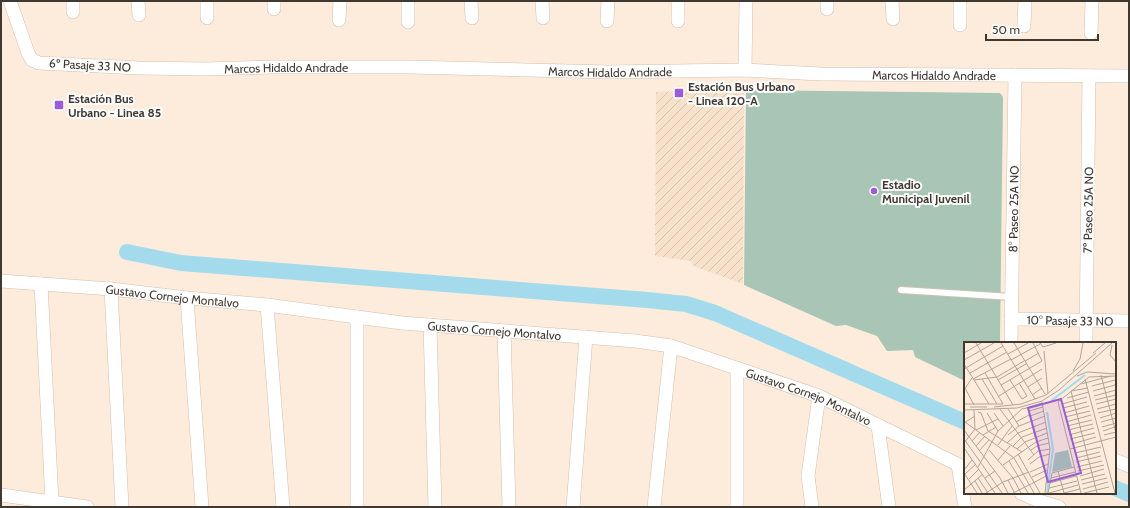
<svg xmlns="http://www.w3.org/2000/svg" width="1130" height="508" font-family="Cabin,sans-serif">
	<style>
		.industrial { fill: url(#industrial-furrows) }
		.garden { fill: #a9c5b5 }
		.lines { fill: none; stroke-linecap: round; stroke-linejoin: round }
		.canal { stroke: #a3dbec; stroke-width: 16 }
		.service-casing { stroke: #d0c0af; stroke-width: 8 }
		.minor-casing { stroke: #d0c0af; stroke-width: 14 }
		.service { stroke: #fff; stroke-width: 6 }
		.minor { stroke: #fff; stroke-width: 13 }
		.poi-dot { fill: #9a5dd4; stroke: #fdfdfd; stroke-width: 1.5 }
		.labels { text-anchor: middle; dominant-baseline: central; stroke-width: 4; stroke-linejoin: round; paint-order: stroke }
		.street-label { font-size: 12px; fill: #403932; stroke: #fdfdfd }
		.poi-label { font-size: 12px; font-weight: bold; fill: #403932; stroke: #fdfdfd; text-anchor: start }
		.inset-river { fill: none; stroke: #a3dbec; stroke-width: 2 }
		.inset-road { fill: none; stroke: #b1a497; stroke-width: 1 }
		.view { fill: #9a5dd4; fill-opacity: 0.15; stroke: #9a5dd4; stroke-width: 2 }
		.inset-edge { fill: none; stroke: #403932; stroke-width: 2 }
	</style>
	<defs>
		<pattern id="industrial-furrows" width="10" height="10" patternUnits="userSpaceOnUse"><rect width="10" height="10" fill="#f7e1ca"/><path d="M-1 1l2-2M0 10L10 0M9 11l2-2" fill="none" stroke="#d5c2ae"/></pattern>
	</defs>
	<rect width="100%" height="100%" fill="#fdecdb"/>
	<polygon class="industrial" points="744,90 743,284 693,266 691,261 655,256 656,92"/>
	<polygon class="garden" points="746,90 1000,93 1003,97 1000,343 965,343 965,381 915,357 913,350 887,351 877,336 846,325 836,326 744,285"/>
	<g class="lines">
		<g class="canal">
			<polyline points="127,252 181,263 647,300 686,304 715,313 965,422"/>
			<polyline points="1115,488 1129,494"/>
		</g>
		<g class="service-casing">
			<polyline id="service" points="901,290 1012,297"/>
		</g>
		<g class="minor-casing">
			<g id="minor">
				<path id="s1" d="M10 1 28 53 32 60 39 63 139 68 205 69 272 67H409L608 72 745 70 821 74 1129 76"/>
				<polyline points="138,1 139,15"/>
				<polyline points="408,1 408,22"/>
				<polyline points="471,1 472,18"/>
				<polyline points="542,1 543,18"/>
				<polyline points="678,1 678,21"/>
				<polyline points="827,1 827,9"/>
				<polyline points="892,1 893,19"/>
				<polyline points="960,1 960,25"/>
				<polyline points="274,9 274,1"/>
				<polyline points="73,12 73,1"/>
				<polyline points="207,18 207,1"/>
				<polyline points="339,20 340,1"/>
				<polyline points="607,21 608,1"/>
				<polyline points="1024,26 1025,1"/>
				<polyline points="1091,33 1092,1"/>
				<polyline points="745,70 746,1"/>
				<path id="s2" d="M1 281 111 289 187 298 267 305 402 323 635 341 671 346 819 396 965 468"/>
				<polyline points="41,284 52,502"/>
				<polyline points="111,289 122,507"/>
				<polyline points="187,298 202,507"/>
				<polyline points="267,305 283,507"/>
				<path id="s3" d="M1011 319 1129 321"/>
				<polyline points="430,325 435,507"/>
				<polyline points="504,331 509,507"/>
				<path id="s4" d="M1011 343 1015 75"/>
				<polyline points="1086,343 1089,76"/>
				<polyline points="878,426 889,507"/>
				<polyline points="1115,460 1129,466"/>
				<polyline points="958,465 965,507"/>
				<polyline points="1021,493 1039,501 1059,507"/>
				<polyline points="1,495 87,507"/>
				<polyline points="357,507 357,317"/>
				<polyline points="573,507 586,337"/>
				<polyline points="654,507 671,346"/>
				<polyline points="737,507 737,369"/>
				<polyline points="812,507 808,476 819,396"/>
			</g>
		</g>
		<use href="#service" class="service"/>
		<use href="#minor" class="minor"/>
	</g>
	<g class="poi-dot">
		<rect x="674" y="88" width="10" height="10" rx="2"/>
		<rect x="54" y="100" width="10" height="10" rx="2"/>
		<circle cx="874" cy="191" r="4"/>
	</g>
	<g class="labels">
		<g class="street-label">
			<text transform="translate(90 65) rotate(3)">6º Pasaje 33 NO</text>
			<text stroke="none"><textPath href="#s1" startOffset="318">Marcos Hidaldo Andrade</textPath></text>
			<text stroke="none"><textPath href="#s1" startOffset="642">Marcos Hidaldo Andrade</textPath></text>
			<text stroke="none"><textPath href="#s1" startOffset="966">Marcos Hidaldo Andrade</textPath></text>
			<text stroke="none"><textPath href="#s4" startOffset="134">8° Paseo 25A NO</textPath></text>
			<text transform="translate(1088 210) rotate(-89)">7º Paseo 25A NO</text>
			<text stroke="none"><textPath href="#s2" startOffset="172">Gustavo Cornejo Montalvo</textPath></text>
			<text stroke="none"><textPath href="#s3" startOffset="59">10° Pasaje 33 NO</textPath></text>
			<text stroke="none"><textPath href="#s2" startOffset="496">Gustavo Cornejo Montalvo</textPath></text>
			<text stroke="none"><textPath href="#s2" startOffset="820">Gustavo Cornejo Montalvo</textPath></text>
		</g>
		<g class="poi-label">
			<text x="688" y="86">Estación Bus Urbano<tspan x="688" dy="14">- Linea 120-A</tspan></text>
			<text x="68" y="98">Estación Bus<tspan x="68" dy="14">Urbano - Linea 85</tspan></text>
			<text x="882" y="184">Estadio<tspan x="882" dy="14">Municipal Juvenil</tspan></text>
		</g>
	</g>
	<g transform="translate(964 342)">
		<rect width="152" height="152" fill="#fdecdb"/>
		<path d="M104 108 108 125 88 130 91 111Z" fill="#a9c5b5"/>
		<path class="inset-river" d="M87 59 121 33M83 151 89 107 83 70"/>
		<path class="inset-road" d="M12 1 49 63M37 1 71 57M50 1 81 52M76 1 79 5 92 1M148 3 146 13 152 20M80 9 84 51M0 11 17 1M129 11 141 1M44 12 64 1M0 18 30 1M47 18 76 2M61 19 75 11M0 22 25 62M0 27 39 4M109 29 116 17 119 1M6 31 43 10M21 31 39 62M137 33 152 91M113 34 123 30 152 32M9 37 47 17M18 37 33 62M121 37 151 151M10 38 33 35 60 19M34 38 62 22M46 38 58 57 63 54 55 41M117 42 147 34M37 43 78 19 69 1M128 44 151 38M64 45 78 36M1 46 10 63M124 46 107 49 133 151M0 48 8 36M129 49 151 43M68 53 78 46M35 54 78 27M130 54 152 48M103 56 125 50M131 58 152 53M78 60 86 107 81 151M0 62H39M98 62 123 55M132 62 152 57M6 65H23M30 65 57 62 82 53 132 11M64 65 71 95M99 66 123 60M36 67 70 113M44 67 55 84M59 67 78 61M133 67 152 62M0 68 53 66 78 59 95 48 148 1M65 69 79 65M14 70 17 71 24 89 58 110M23 71 34 89M30 71 39 84M100 71 125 64M134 71 152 67M66 74 80 69M101 75 126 69M136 76 152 71M1 80 50 116 70 151M52 80 65 73M102 80 127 73M137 80 152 76M0 81 11 74M103 84 128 78M138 85 152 81M0 88 36 136 44 151M12 88 34 77M104 88 129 82M139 89 151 85M19 93 32 85M44 93 55 84 81 74M105 93 130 86M140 93 152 90M0 97 17 121M106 97 131 91M8 99 16 90M0 101 11 87 10 68M43 101 54 91 82 80M108 102 132 95M34 103 48 84M12 104 21 94M49 104 58 95 83 86M0 106 31 151M53 107 61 100 83 91M106 107 152 95M25 108 49 136 57 151M67 108 73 104 85 101M15 109 25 98M111 111 137 105M54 112 76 151M112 116 136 110M34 118 46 104M64 118 74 109 86 107M45 119 64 151M112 120 137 114M17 121 38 151M66 122 75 115 86 112M39 123 72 100 84 96M14 125 34 89 59 66M113 125 138 119M0 128 8 118M94 129 100 151M114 129 140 123M66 130 84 122M0 131 13 151M1 132 12 122M116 134 140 127M68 135 83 128M14 136 24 151M21 136 31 129M87 136 111 130M5 137 15 127M44 138 50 150M117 138 141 132M11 139 18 151M71 140 82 134M86 141 112 134M118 142 143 136M85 146 113 139M119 147 144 140M0 148 19 132M22 151 39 140 65 130M49 151 71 140M84 151 88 131 110 125M85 151 114 143M100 151 116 147M117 151 94 60 125 35 152 34M120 151 145 145"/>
		<path class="view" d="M97 57 117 131 84 140 64 66Z"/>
		<rect width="152" height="152" class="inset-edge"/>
	</g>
	<rect width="1130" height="508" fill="none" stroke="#403932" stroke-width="4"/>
	<path d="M986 34v6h112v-6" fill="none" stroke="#403932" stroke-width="2"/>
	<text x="992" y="34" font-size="12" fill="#403932" stroke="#fdfdfd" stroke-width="3" paint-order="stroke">50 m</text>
</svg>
